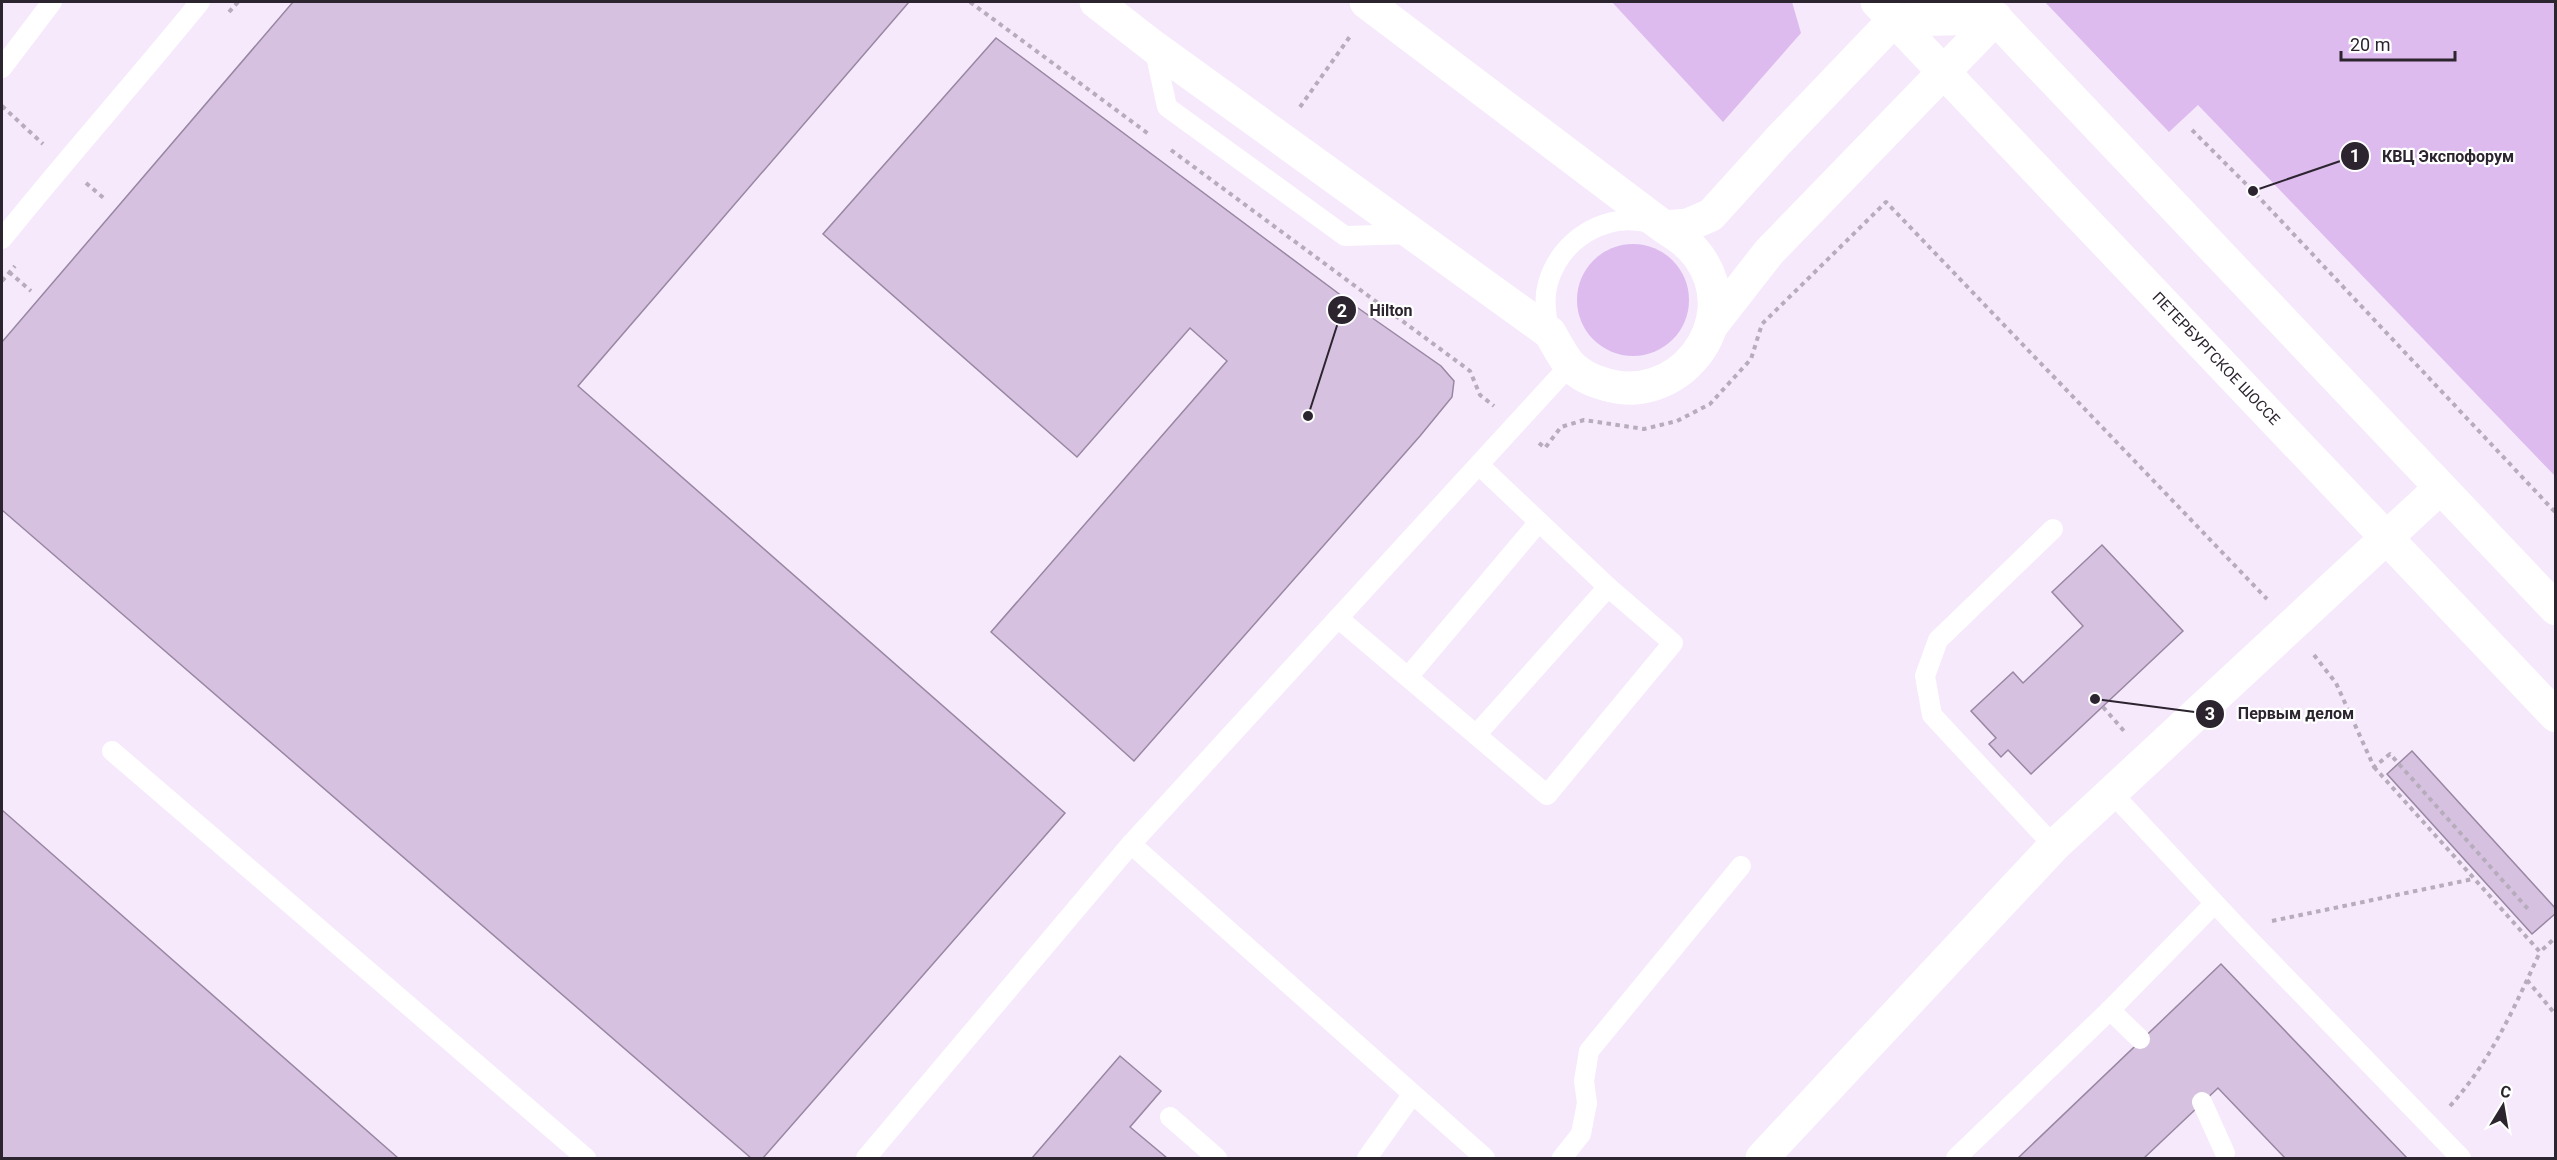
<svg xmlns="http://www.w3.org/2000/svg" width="2557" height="1160" font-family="Roboto,sans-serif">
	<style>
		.green { fill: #dbe }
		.building { fill: #d6c2e0; stroke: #9986a2; stroke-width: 1.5 }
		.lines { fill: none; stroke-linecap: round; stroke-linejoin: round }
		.path { stroke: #b7acbc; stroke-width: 4; stroke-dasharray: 4.5 4.5; stroke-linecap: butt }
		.service { stroke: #fff; stroke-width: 20 }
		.minor { stroke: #fff; stroke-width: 33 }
		.secondary { stroke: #fff; stroke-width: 33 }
		.labels { text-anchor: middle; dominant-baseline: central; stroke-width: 4.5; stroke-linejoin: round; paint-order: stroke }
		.street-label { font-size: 15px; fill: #2c242f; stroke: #fff }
		.leader { fill: none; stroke: #2c242f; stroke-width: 2 }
		.callout-dot { fill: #2c242f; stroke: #fff; stroke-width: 2 }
		.mark-label { font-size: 18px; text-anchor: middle; font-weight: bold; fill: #fff }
		.callout-label { font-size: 16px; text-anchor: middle; font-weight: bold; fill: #2c242f; stroke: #fff; stroke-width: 4.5; stroke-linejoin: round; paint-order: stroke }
	</style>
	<rect width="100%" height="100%" fill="#f5e9fb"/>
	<g class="green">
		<polygon points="1612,2 1792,2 1801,33 1723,122"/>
		<polygon points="2045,2 2555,2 2555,476 2198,105 2169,132"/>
		<circle cx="1633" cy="300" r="56"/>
	</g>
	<g class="building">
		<polygon points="293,2 909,2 578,386 1065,813 763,1158 751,1158 2,510 2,342"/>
		<polygon points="996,38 1358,308 1441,366 1454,381 1452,397 1420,436 1134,761 991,632 1227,361 1190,328 1077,457 823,234"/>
		<polygon points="2102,545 2183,631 2031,774 2008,750 2001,757 1989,744 1996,738 1971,711 2013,672 2023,683 2083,626 2052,592"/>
		<polygon points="2412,751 2556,909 2556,913 2532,934 2387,774"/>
		<polygon points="2,810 398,1158 2,1158"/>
		<polygon points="2221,964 2407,1158 2285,1158 2218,1088 2144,1158 2018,1158"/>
		<polygon points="1120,1056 1161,1091 1130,1127 1167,1158 1032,1158"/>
	</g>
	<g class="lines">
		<g class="path">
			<polyline points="970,2 1150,135"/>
			<polyline points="229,12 238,2"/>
			<polyline points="2,106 43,144"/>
			<polyline points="1300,107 1351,35"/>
			<polyline points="2192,130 2253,191 2556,513"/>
			<polyline points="1171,150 1470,371 1480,395 1494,406"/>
			<polyline points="86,183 106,200"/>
			<polyline points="9,272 31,291"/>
			<polyline points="2,281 15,266"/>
			<polyline points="1539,443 1545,448 1561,427 1584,420 1644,429 1677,421 1710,404 1751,359 1762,324 1886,202 2267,599"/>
			<polyline points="2314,655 2336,683 2374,767 2390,754 2528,909"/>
			<polyline points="2103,707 2124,731"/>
			<polyline points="2374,767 2540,952 2556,937"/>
			<polyline points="2272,921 2473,879"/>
			<polyline points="2527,980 2556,1015"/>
			<path d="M2450 1106C2491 1061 2515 1006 2540 952"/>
		</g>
		<g class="service">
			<polyline points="1154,47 1167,107 1345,236 1412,234"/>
			<polyline points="2,68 52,2"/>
			<path d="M2 239C66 159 135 82 200 2"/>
			<path d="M1550 333C1546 317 1543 300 1548 283 1561 238 1608 210 1653 224"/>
			<polyline points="2053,529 1938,640 1925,676 1932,715 2054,846"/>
			<polyline points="1338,618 1547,795 1673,643 1608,587 1479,465"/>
			<polyline points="1408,677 1538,523"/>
			<polyline points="1476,735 1608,587"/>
			<polyline points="112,751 586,1158"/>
			<polyline points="2111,792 2238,928 2461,1158"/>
			<polyline points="1131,844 1485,1158"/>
			<polyline points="2110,1010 2140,1039"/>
			<polyline points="2202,1102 2225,1153"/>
			<polyline points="1170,1117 1217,1158"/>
			<polyline points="866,1158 1131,844 1570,365"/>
			<polyline points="1367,1158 1412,1095"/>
			<polyline points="1562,1158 1581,1134 1587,1103 1584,1081 1589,1051 1741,866"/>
			<polyline points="1956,1158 2110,1010 2214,904"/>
		</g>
		<g class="minor">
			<path d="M1096 2 1154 47 1550 333C1556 343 1562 356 1570 365 1578 373 1590 380 1601 383 1676 410 1746 323 1699 257 1690 244 1678 236 1664 227L1366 2"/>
			<polyline points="1664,227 1688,225 1711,215 1778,141 1894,20 1996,18"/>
			<polyline points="1712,325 1769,252 1996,18"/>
			<polyline points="1762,1158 2054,846 2440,488"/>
		</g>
		<g class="secondary">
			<path id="s1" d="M1877 2 2556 716"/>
			<polyline points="1980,2 2556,609"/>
		</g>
	</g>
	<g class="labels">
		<g class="street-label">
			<text stroke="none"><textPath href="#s1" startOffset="492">ПЕТЕРБУРГСКОЕ ШОССЕ</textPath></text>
		</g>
	</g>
	<path class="leader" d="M2253 191L2355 156M1308 416L1342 310M2095 699L2210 714"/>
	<g class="callout-dot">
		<circle cx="2253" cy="191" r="6"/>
		<circle cx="1308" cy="416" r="6"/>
		<circle cx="2095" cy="699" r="6"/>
		<circle cx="2355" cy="156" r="15"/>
		<circle cx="1342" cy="310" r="15"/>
		<circle cx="2210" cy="714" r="15"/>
	</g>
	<g class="mark-label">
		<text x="2355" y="162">1</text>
		<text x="1342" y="317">2</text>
		<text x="2210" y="720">3</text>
	</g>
	<g class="callout-label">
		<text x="2448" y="162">КВЦ Экспофорум</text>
		<text x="1391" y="316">Hilton</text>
		<text x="2296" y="719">Первым делом</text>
	</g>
	<rect width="2557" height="1160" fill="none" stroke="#2c242f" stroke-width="6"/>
	<g transform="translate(2503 1106) rotate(11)" stroke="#ffffff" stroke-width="4.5" paint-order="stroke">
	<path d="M0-4.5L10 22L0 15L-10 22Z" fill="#2c242f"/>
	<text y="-9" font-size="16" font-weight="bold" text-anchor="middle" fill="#2c242f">С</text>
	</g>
	<path d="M2341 51v9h114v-9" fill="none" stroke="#2c242f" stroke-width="3"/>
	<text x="2350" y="51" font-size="18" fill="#2c242f" stroke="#ffffff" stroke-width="4.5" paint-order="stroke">20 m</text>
</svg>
